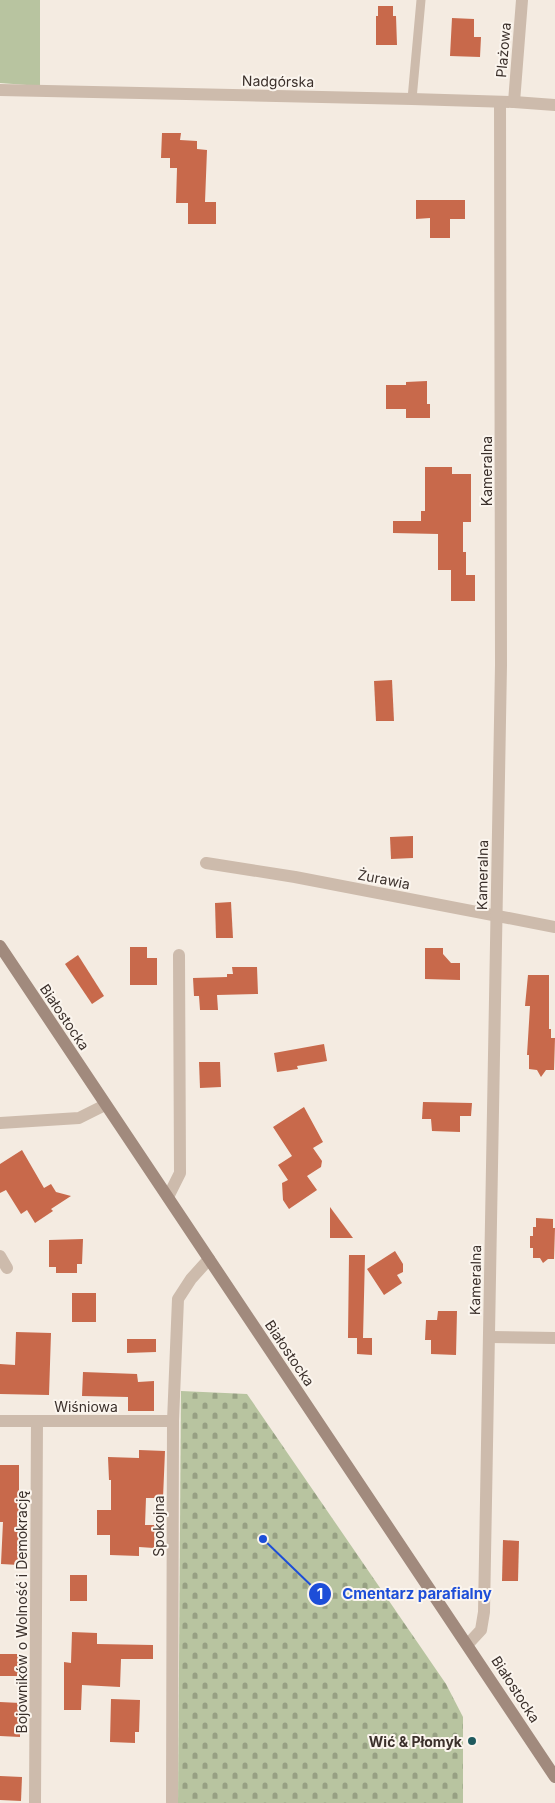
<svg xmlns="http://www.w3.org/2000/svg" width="555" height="1803" font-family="Inter,sans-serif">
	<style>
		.green { fill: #b8c4a0 }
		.cemetery { fill: url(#cemetery-stones) }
		.building { fill: #c8694b }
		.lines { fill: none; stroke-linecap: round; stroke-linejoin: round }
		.lane { stroke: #cdbbac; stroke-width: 9 }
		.street { stroke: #cdbbac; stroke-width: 12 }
		.secondary { stroke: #a18a7d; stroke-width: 12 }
		.poi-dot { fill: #1f5a5e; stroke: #fbf5ee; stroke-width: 2 }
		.labels { text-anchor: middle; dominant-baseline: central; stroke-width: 4; stroke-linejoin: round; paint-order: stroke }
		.street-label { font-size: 14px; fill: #3b302b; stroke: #fbf5ee }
		.poi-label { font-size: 14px; font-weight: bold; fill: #3b302b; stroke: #fbf5ee; text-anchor: end }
		.leader { fill: none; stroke: #1d4ed8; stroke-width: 2 }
		.callout-dot { fill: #1d4ed8; stroke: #fbf5ee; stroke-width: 2 }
		.mark-label { font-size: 15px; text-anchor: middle; font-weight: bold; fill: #fff }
		.callout-label { font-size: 15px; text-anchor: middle; font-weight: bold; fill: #1d4ed8; stroke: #fbf5ee; stroke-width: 4; stroke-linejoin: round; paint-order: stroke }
	</style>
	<defs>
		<pattern id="cemetery-stones" width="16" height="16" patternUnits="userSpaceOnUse" patternTransform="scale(1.25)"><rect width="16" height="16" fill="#b8c4a0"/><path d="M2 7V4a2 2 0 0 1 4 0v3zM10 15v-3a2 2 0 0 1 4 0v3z" fill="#97a083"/></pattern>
	</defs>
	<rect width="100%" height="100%" fill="#f4ebe1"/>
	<polygon class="green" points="0,0 40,0 40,86 0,83"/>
	<polygon class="cemetery" points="181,1391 247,1394 446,1684 463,1717 463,1803 178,1803"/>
	<g class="building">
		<polygon points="378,6 393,6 393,16 396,16 397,45 376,45 376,16 378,16"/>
		<polygon points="452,18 474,19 474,37 481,37 480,57 450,56"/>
		<polygon points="162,133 181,133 180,140 197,141 197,149 207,150 205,202 216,202 216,224 188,224 188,203 176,203 177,168 170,168 170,158 161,158"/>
		<polygon points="416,200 465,200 465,219 450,219 450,238 430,238 430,218 416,219"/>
		<polygon points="427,381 427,404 430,404 430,418 406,418 406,409 386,409 386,385 406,385 406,382"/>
		<polygon points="425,467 452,467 452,474 471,474 471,522 463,522 463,552 466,552 466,575 475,575 475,601 451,601 451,570 438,570 438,534 393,533 393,521 421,521 421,511 425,511"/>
		<polygon points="392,680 394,721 376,721 374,681"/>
		<polygon points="413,836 413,858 391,859 390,837"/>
		<polygon points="231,902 233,938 216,938 215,903"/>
		<polygon points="130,947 147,947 147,958 157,958 157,985 130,985"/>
		<polygon points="425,948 443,948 443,954 451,963 460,963 460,980 425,979"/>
		<polygon points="78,955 104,996 92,1004 65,964"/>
		<polygon points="232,967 257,967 258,994 217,995 218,1010 200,1010 199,996 194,996 193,978 227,977 227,974 233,974"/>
		<polygon points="528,975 549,975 549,1029 551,1029 551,1038 555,1038 554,1070 546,1070 541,1077 537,1070 529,1069 529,1055 527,1055 530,1006 525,1006"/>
		<polygon points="324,1044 327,1061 297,1066 298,1069 277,1072 274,1053"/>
		<polygon points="199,1062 220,1062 221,1087 200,1088"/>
		<polygon points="423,1102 472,1103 471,1116 460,1116 460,1132 432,1131 431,1119 422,1119"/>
		<polygon points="304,1107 323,1142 313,1148 322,1161 321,1167 307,1176 317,1190 289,1209 283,1200 282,1183 288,1180 278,1165 292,1156 273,1127"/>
		<polygon points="22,1150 44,1188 51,1184 56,1192 71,1196 51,1209 53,1211 35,1223 27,1210 21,1214 6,1190 0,1193 0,1164"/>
		<polygon points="330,1207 353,1238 330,1238"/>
		<polygon points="536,1218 553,1219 553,1228 555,1228 554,1259 548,1259 543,1263 540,1258 533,1258 533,1248 530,1248 530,1236 533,1236 533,1227 536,1227"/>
		<polygon points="83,1239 82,1264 77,1264 77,1273 56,1273 56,1267 49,1267 49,1240"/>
		<polygon points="395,1251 403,1264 403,1272 397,1275 402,1283 384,1295 367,1269"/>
		<polygon points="349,1255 365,1255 363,1338 372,1338 372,1355 357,1354 357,1338 348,1338"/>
		<rect x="72" y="1293" width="24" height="29"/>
		<polygon points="438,1311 457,1311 456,1355 431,1354 431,1340 425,1340 426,1320 437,1320"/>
		<polygon points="16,1332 51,1333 49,1395 0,1394 0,1364 15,1365"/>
		<polygon points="127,1339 156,1339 156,1352 127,1353"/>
		<polygon points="83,1372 137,1374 138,1382 154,1381 154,1411 128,1411 128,1397 82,1396"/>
		<polygon points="139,1450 165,1451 163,1498 146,1498 145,1525 155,1525 154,1548 139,1547 139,1556 110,1555 110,1535 97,1535 97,1510 111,1510 111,1480 109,1480 108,1457 139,1458"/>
		<polygon points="0,1465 19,1465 19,1565 1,1564 3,1522 0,1522"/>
		<polygon points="503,1540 519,1541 518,1581 502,1581"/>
		<rect x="70" y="1575" width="17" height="26"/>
		<polygon points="72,1632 97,1633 97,1644 153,1645 153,1659 121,1659 120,1687 82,1685 81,1710 64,1710 64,1662 71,1663"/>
		<rect x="0" y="1654" width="18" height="22"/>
		<polygon points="111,1699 140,1700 139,1732 135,1732 135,1743 110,1742"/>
		<polygon points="0,1702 20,1703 20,1737 0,1736"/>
		<polygon points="0,1776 22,1777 21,1801 0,1800"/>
	</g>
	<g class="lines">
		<polyline class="lane" points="412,99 421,0"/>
		<g class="street">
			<polyline points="0,90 412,99 514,102 555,105"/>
			<polyline points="514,102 522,0"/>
			<polyline points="206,863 295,877 555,927"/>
			<polyline points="0,1123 79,1118 105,1105"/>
			<polyline points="168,1197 180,1173 179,955"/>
			<polyline points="0,1256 7,1268"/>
			<polyline points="489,1337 555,1338"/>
			<polyline points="0,1421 173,1421"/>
			<polyline points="468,1644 481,1630 484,1612 501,665 500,102"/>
			<polyline points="35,1803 37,1421"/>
			<polyline points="172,1803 173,1421 178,1299 191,1279 209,1259"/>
		</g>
		<polyline class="secondary" points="0,946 555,1777"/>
	</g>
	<circle class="poi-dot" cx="472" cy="1741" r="5"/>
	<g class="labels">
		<g class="street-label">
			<text transform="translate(503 50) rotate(-85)">Plażowa</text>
			<text transform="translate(278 81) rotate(1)">Nadgórska</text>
			<text transform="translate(486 471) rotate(-90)">Kameralna</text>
			<text transform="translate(482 875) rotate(-89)">Kameralna</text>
			<text transform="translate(384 879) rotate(11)">Żurawia</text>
			<text transform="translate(65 1017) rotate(56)">Białostocka</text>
			<text transform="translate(475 1280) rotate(-89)">Kameralna</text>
			<text transform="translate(290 1353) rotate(56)">Białostocka</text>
			<text x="86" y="1406">Wiśniowa</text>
			<text transform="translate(158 1526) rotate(-90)">Spokojna</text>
			<text transform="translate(21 1612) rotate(-90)">Bojowników o Wolność i Demokrację</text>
			<text transform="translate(516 1689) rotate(57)">Białostocka</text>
		</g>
		<g class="poi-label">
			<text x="462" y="1741">Wić &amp; Płomyk</text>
		</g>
	</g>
	<path class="leader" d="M263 1539L320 1594"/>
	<g class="callout-dot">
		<circle cx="263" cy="1539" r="5"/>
		<circle cx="320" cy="1594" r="12"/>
	</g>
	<g class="mark-label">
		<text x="320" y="1599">1</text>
	</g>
	<g class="callout-label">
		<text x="417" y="1599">Cmentarz parafialny</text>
	</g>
</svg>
